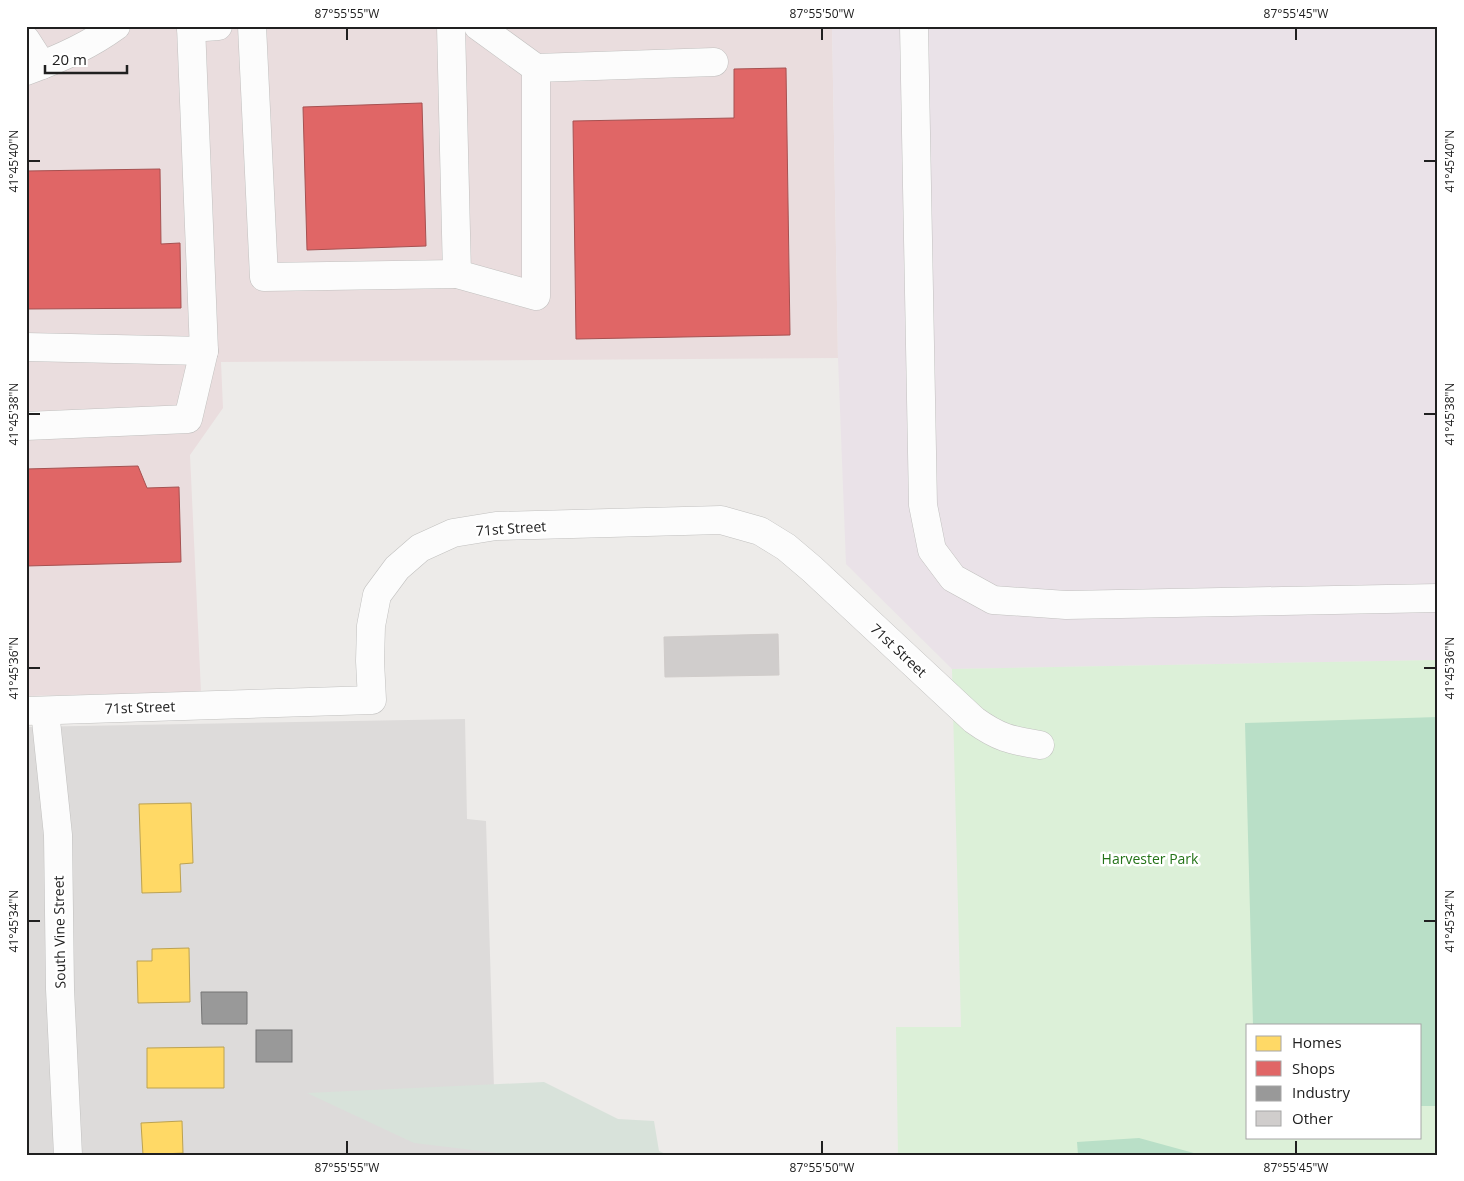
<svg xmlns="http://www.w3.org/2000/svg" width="1464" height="1181" font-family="'Open Sans',sans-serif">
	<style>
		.residential { fill: #dddbda }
		.commercial { fill: #eaddde }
		.industrial { fill: #eae2e8 }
		.wetland { fill: #d8e2da }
		.park { fill: #dcf0d8; fill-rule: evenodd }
		.pitch { fill: #b9dfc7 }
		.homes { fill: #ffd966; stroke: #bca251 }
		.shops { fill: #e06666; stroke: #a65151 }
		.industry { fill: #999; stroke: #757575 }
		.building { fill: #d0cdcc; stroke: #d0ccca }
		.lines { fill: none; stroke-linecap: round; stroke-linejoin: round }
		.minor-casing { stroke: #c1c0bf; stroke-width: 29 }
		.minor { stroke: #fcfcfc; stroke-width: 28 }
		.ticks { fill: none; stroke: #202020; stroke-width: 2 }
		.labels { text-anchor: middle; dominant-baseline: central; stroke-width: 5; stroke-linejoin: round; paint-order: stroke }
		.street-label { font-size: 14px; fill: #202020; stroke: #fff }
		.park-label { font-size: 14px; fill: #247318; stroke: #fff }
		.neatline { fill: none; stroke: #202020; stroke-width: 2 }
		.ticks-label { font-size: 12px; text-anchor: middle; fill: #202020 }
	</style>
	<rect width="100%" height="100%" fill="#edebe9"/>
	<polygon class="residential" points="465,719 467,819 486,821 496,1155 26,1155 26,727"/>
	<polygon class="commercial" points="26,26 832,26 838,358 221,362 223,408 190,455 201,692 26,696"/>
	<polygon class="industrial" points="832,26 1438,26 1438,660 952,669 846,564 838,358"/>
	<polygon class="wetland" points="544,1082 618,1119 654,1121 659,1151 668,1155 515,1155 414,1143 307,1093"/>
	<path class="park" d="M1438 660V1155H898L896 1027H961L952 669ZM1248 1025H1420V1137H1248Z"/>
	<g class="pitch">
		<polygon points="1438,717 1438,1106 1420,1106 1420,1025 1253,1025 1245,723"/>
		<polygon points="1139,1138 1201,1155 1078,1155 1077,1142"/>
	</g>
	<g class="homes">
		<polygon points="191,803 193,863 180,864 181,892 142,893 139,804"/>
		<polygon points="189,948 190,1002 138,1003 137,961 152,961 152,949"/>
		<polygon points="224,1047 224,1088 147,1088 147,1048"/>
		<polygon points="182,1121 183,1153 143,1155 141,1123"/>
	</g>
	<g class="shops">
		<polygon points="786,68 790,335 576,339 573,121 734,118 734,69"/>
		<polygon points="422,103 426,246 307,250 303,107"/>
		<polygon points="160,169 161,244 180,243 181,308 26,309 26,171"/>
		<polygon points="138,466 147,488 179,487 181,562 26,566 26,469"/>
	</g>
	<g class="industry">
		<polygon points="201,992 247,992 247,1024 202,1024"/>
		<rect x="256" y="1030" width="36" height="32"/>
	</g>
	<polygon class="building" points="778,634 779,675 665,677 664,637"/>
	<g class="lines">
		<g class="minor-casing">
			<g id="minor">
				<polyline points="252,26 264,277 457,274 451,26"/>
				<polyline points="914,26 923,505 932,550 953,578 993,600 1066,605 1438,598"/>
				<polyline points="191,28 218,26"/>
				<polyline points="26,40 42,65"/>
				<polyline points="536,68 714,62"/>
				<path d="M26 71C57 60 90 45 116 26"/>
				<polyline points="457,274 536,296 536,68 478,26"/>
				<polyline points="26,347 204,351"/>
				<polyline points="26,426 188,419 204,351 191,26"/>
				<path d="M26 711 372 700 370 661 371 626 377 595 397 568 420 548 453 533 496 526 721 520 760 531 786 547 812 569 974 720C999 738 1010 740 1040 745"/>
				<polyline points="45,711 58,835 60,989 68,1155"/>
			</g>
		</g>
		<use href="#minor" class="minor"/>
	</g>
	<path class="ticks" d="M347 28V40M822 28V40M1296 28V40M28 161H40M1424 161H1436M28 414H40M1424 414H1436M28 668H40M1424 668H1436M28 921H40M1424 921H1436M347 1141V1154M822 1141V1154M1296 1141V1154"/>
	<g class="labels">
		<g class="street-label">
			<text transform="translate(511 528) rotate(-4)">71st Street</text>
			<text transform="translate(899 650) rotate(43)">71st Street</text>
			<text transform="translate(140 707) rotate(-2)">71st Street</text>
			<text transform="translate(59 932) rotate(-91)">South Vine Street</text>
		</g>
		<g class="park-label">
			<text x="1150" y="858">Harvester Park</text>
		</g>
	</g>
	<rect width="1464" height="1181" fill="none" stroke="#ffffff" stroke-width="55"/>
	<rect x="1246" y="1024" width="175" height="115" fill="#ffffff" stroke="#a6a6a6"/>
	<rect x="1256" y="1036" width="25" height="15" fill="#ffd966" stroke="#a6a6a6"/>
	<text x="1292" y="1048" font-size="15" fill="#202020">Homes</text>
	<rect x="1256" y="1061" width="25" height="15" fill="#e06666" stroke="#a6a6a6"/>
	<text x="1292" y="1074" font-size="15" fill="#202020">Shops</text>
	<rect x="1256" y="1086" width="25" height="15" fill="#999999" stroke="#a6a6a6"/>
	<text x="1292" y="1098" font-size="15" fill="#202020">Industry</text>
	<rect x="1256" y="1111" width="25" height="15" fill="#d0cdcc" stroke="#a6a6a6"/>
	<text x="1292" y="1124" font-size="15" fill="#202020">Other</text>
	<path d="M45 65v8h82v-8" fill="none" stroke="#202020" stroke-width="2.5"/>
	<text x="52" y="65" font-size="15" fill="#202020" stroke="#ffffff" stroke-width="4" paint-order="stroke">20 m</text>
	<rect x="28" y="28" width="1408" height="1126" class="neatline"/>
	<g class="ticks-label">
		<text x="347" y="18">87°55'55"W</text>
		<text x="822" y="18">87°55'50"W</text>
		<text x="1296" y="18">87°55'45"W</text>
		<text transform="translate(14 161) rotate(-90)" y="4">41°45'40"N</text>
		<text transform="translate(1450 161) rotate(-90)" y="4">41°45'40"N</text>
		<text transform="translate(14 414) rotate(-90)" y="4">41°45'38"N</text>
		<text transform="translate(1450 414) rotate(-90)" y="4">41°45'38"N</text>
		<text transform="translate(14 668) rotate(-90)" y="4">41°45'36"N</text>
		<text transform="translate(1450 668) rotate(-90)" y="4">41°45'36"N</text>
		<text transform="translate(14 921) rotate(-90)" y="4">41°45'34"N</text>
		<text transform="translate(1450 921) rotate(-90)" y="4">41°45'34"N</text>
		<text x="347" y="1172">87°55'55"W</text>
		<text x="822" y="1172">87°55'50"W</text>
		<text x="1296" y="1172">87°55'45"W</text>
	</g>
</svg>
